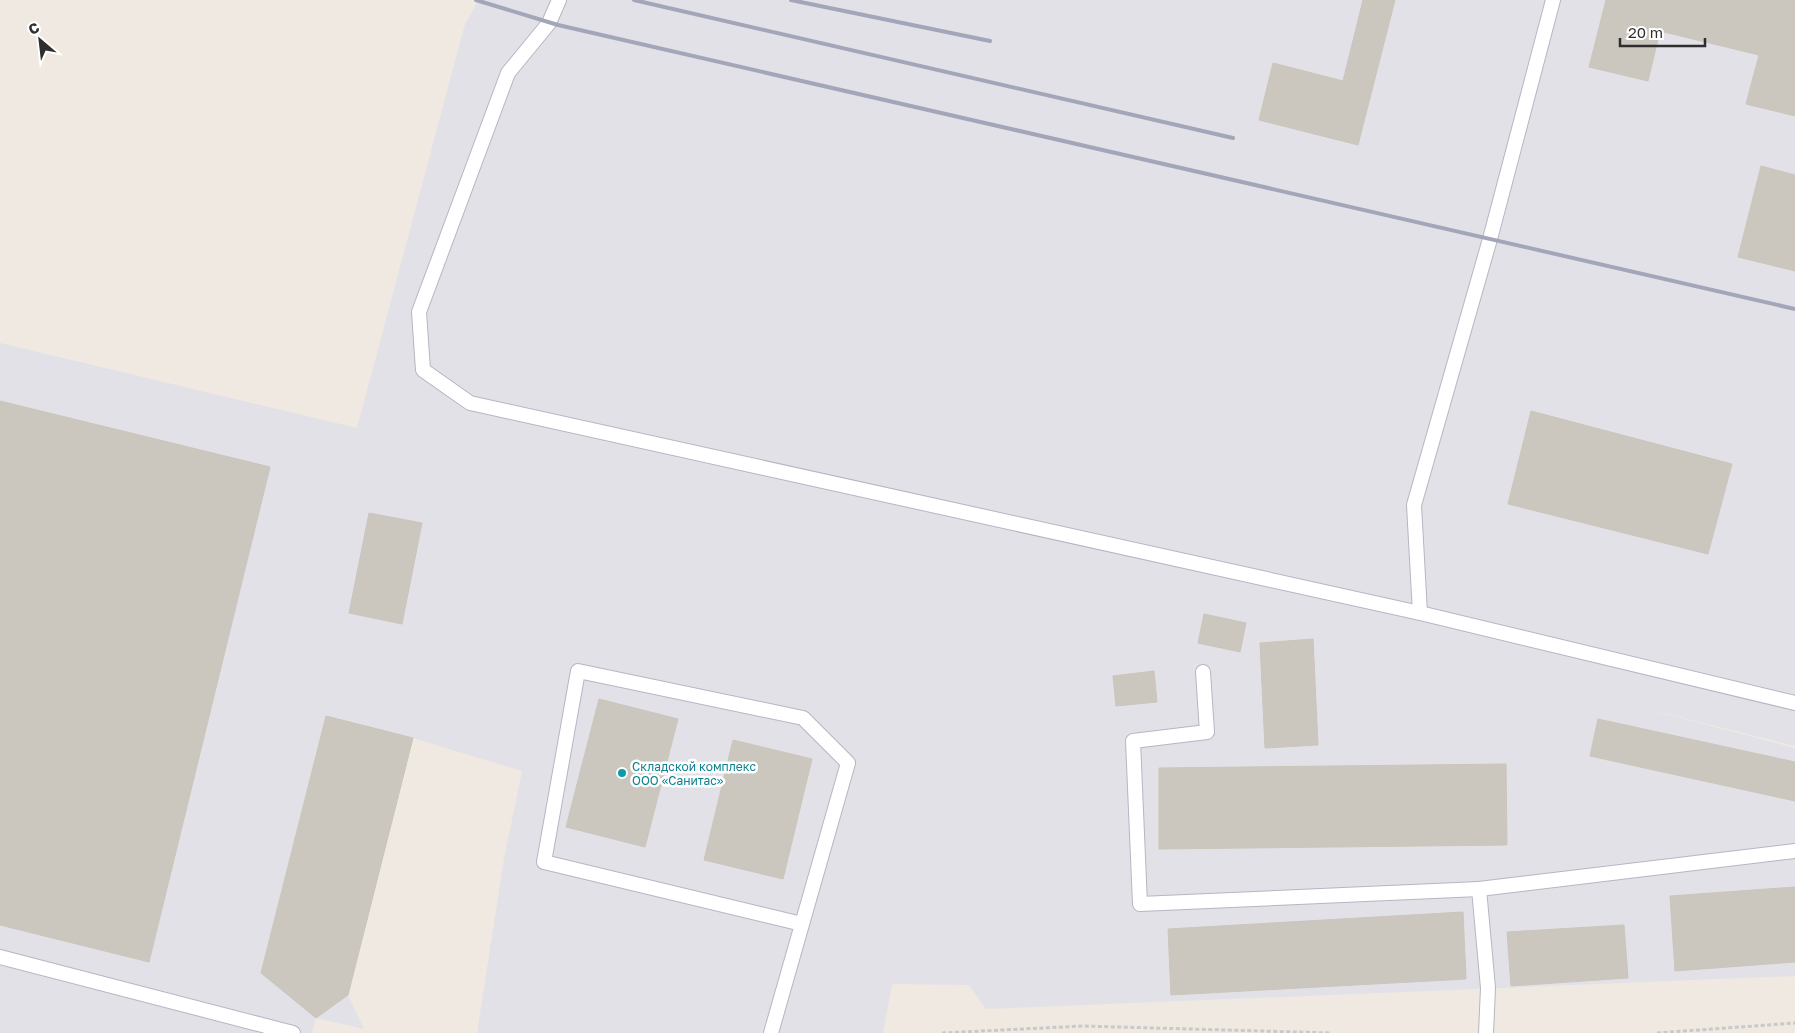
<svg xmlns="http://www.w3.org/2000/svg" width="1795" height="1033" font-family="'Golos Text',sans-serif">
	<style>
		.industrial { fill: #e3e1e8 }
		.building { fill: #cbc7bf; stroke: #cbc5ba }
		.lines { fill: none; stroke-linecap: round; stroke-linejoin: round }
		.lane-casing { stroke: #b4b7c1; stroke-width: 16 }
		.path { stroke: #c9c9c9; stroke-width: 3; stroke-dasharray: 4 2.5; stroke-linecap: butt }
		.lane { stroke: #fff; stroke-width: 14 }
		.rail { stroke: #a3a6b8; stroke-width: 4 }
		.culture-dot { fill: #0f9aa8; stroke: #fff; stroke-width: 2 }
		.labels { text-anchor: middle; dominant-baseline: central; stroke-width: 5; stroke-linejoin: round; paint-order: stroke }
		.culture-label { font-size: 12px; fill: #0d838f; stroke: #fff; text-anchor: start }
	</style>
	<rect width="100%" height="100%" fill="#efe9e1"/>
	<polygon class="industrial" points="479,0 1795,0 1795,746 1624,703 1795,748 1795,976 986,1009 969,985 892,984 883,1033 477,1033 504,859 522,771 413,738 348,995 364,1029 316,1018 312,1033 0,1033 0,343 357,428 465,24"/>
	<g class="building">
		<polygon points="1363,0 1395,0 1358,145 1259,120 1273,63 1343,81"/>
		<polygon points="1606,0 1795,0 1795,116 1746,104 1759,55 1660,31 1648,81 1589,67"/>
		<polygon points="1761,166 1795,175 1795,271 1738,257"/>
		<polygon points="0,401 270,467 149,962 0,925"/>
		<polygon points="1531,411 1732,464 1708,554 1508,504"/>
		<polygon points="369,513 422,523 402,624 349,613"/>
		<polygon points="1204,614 1246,623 1240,652 1198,643"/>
		<polygon points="1313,639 1318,745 1265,748 1260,643"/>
		<polygon points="1154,671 1157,702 1116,706 1113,676"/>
		<polygon points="599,699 678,719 645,847 566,827"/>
		<polygon points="326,716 413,738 348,995 316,1018 261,973"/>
		<polygon points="1598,719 1795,762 1795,801 1590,756"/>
		<polygon points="733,740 812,759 783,879 704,860"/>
		<polygon points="1506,764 1507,845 1159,849 1159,768"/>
		<polygon points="1795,887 1795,962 1675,971 1670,896"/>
		<polygon points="1463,912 1466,979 1171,995 1168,929"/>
		<polygon points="1624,925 1628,978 1511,986 1507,932"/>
	</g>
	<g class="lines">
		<g class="lane-casing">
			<g id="lane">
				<polyline points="559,0 549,23 508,73 419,312 423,370 470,403 1420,613 1795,703"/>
				<polyline points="1420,613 1414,505 1490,239 1553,0"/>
				<polyline points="1203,672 1207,732 1133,741 1140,904 1479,889"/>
				<polyline points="0,957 293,1033"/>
				<polyline points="771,1033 848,763 803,718 578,671 544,862 802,924"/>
				<polyline points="1486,1033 1488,988 1479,889 1795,851"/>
			</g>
		</g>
		<g class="path">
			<polyline points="942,1033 1083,1026 1332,1033"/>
			<polyline points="1657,1033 1795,1023"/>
		</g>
		<use href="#lane" class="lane"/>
		<g class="rail">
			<polyline points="476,0 558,25 1795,309"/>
			<polyline points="634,0 1233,138"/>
			<polyline points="791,0 990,41"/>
		</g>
	</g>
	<circle class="culture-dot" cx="622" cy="773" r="5"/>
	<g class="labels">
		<g class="culture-label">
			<text x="632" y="766">Складской комплекс<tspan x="632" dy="14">ООО «Санитас»</tspan></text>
		</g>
	</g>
	<g transform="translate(40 40) rotate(332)" stroke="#ffffff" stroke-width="4" paint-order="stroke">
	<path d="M0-4L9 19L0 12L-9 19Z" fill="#2e2e2e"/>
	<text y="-8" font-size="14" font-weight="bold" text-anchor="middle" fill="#2e2e2e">С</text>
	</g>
	<path d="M1620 38v8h85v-8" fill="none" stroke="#2e2e2e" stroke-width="2.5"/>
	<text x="1628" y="38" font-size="15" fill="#2e2e2e" stroke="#ffffff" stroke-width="4" paint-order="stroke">20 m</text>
</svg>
